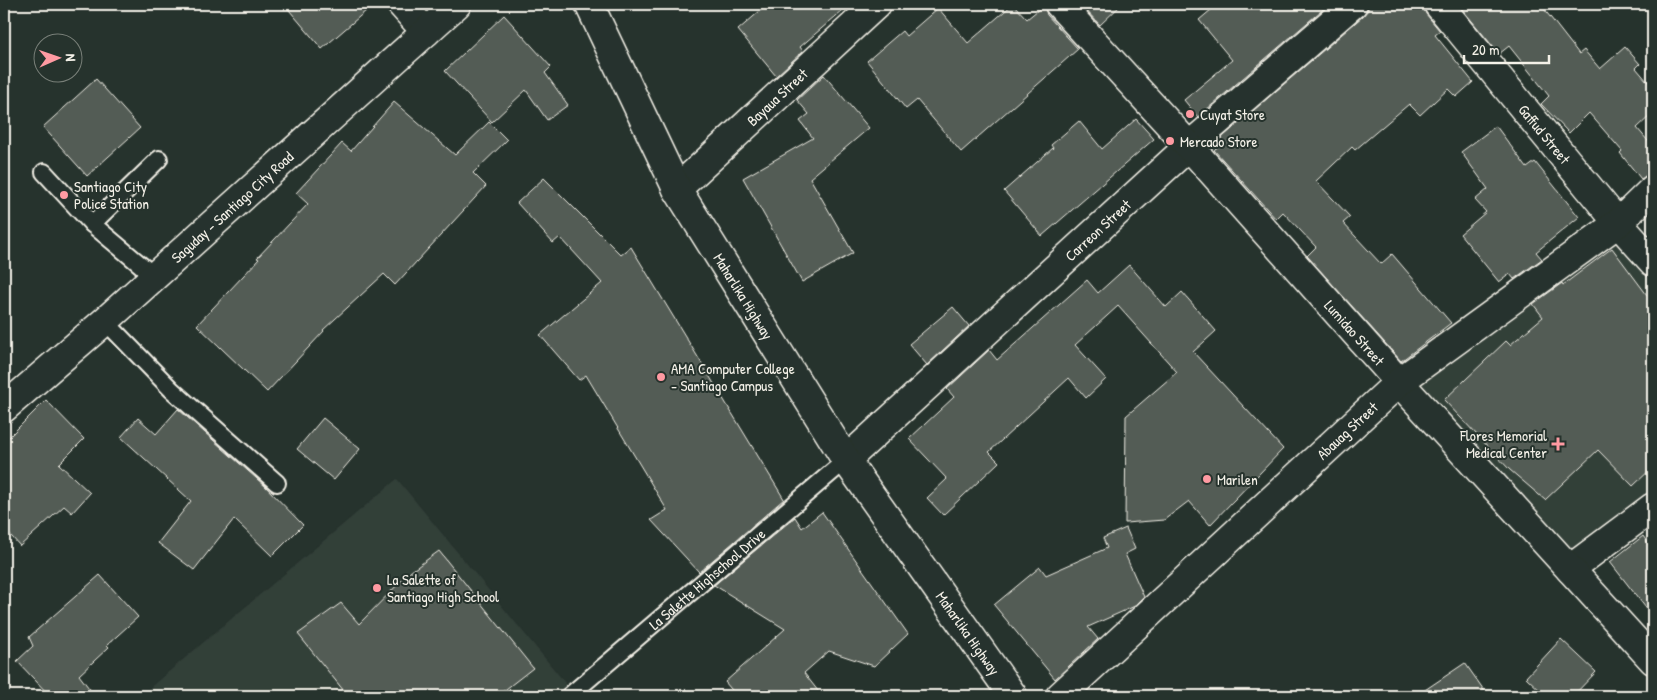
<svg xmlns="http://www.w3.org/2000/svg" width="1657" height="700" font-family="'Patrick Hand',sans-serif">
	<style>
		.built { fill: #333f39 }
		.building { fill: #525c55; stroke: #f4f1e8 }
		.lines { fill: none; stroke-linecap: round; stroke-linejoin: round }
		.service-casing { stroke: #f4f1e8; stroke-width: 20 }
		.minor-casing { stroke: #f4f1e8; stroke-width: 31 }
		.tertiary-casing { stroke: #f4f1e8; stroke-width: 31 }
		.secondary-casing { stroke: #f4f1e8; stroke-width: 31 }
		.primary-casing { stroke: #f4f1e8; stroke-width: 31 }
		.service { stroke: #26332d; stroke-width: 16 }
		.minor { stroke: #26332d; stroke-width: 28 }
		.tertiary { stroke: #26332d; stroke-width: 28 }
		.secondary { stroke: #26332d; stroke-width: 28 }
		.primary { stroke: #26332d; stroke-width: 28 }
		.poi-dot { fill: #ff9aa2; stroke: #26332d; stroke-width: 2 }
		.labels { text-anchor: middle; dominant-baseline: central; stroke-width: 4; stroke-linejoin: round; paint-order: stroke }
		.street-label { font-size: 15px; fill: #f4f1e8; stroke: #26332d }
		.poi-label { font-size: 15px; fill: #f4f1e8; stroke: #26332d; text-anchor: start }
	</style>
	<rect width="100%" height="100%" fill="#26332d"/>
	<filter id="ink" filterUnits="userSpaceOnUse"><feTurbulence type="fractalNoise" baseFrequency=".02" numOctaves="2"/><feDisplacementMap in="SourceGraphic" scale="10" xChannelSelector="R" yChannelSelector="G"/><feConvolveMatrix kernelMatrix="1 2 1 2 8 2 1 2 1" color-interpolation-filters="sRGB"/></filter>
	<g filter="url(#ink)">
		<g class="built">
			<polygon points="1613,227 1653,273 1653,502 1570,569 1412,386"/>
			<polygon points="397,479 576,696 140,696"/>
		</g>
		<g class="building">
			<polygon points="284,4 374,4 322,49"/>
			<polygon points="768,4 850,4 800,47 803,51 776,76 738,30"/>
			<polygon points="1013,4 1027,19 1044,5 1047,15 1078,49 961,152 917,100 906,109 867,61 902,31 906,36 938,8 968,43"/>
			<polygon points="1080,4 1122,4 1100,25"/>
			<polygon points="1218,4 1329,4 1198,117 1184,100 1232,60 1199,20"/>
			<polygon points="1368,4 1423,4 1426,14 1440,31 1435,35 1473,82 1456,97 1448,89 1420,115 1409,104 1355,150 1352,147 1316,181 1350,217 1343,223 1381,264 1392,254 1451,323 1401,361 1307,256 1316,247 1283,212 1276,219 1214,150 1221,144 1218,141 1363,16 1368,10"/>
			<polygon points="1458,4 1540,4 1579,54 1584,50 1600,69 1625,47 1640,64 1636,68 1653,88 1653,113 1637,128 1653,147 1653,174 1649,174 1641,179 1620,153 1622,151 1589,113 1569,133 1541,104 1549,96 1509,46 1499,54"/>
			<polygon points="504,15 551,67 545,73 568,105 547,120 526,90 492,122 445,71"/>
			<polygon points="824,75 869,128 810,178 853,253 802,282 743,178 813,138 800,121 809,114 797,100"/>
			<polygon points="96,79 140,128 87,176 43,127"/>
			<polygon points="394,102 455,155 489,122 507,140 473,173 486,186 395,285 384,274 323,330 324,331 267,392 197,325 259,259 257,258 308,204 296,193 342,143 351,151"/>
			<polygon points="1136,119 1154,139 1042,236 1004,191 1053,148 1051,145 1079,121 1102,149"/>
			<polygon points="1496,126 1527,168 1535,162 1579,217 1536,252 1542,259 1514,279 1510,274 1499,282 1460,234 1486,212 1475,200 1488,189 1461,152"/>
			<polygon points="544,178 621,255 631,247 784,499 699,572 651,520 667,510 586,375 579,380 540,335 602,283 560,237 553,243 517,203"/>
			<polygon points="1612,248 1653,303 1653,467 1633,486 1598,450 1545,500 1510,470 1444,400 1506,341 1510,345 1543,317 1533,304 1562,283 1563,285"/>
			<polygon points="1129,265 1166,307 1182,292 1216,331 1193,352 1283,449 1210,525 1189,501 1164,520 1125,523 1126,416 1177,372 1118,306 1075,345 1106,379 1086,398 1069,378 989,452 999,462 943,515 927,498 947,479 909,439 954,397 947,389 989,350 997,360 1087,280 1098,293"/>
			<polygon points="953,307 969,326 927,365 909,344"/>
			<polygon points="46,400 84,439 59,464 90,493 72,513 64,506 20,546 4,528 4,442"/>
			<polygon points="178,409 265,486 303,525 272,556 234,519 194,570 158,543 191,501 121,437 138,418 156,434"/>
			<polygon points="323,418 360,449 334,480 297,449"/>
			<polygon points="822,512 908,634 874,666 829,651 804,673 822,696 737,696 725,682 785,629 714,585 795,517 802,528"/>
			<polygon points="1126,528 1135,549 1125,554 1144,597 1135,606 1088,627 1098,639 1055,679 994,605 1040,567 1046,575 1107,548 1103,538"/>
			<polygon points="1643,536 1653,550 1653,617 1610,562"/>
			<polygon points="439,551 533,668 497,696 348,696 298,634 341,603 359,624 410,572"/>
			<polygon points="100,575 138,617 107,645 109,647 79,675 95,696 50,696 17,661 33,646 29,637"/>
			<polygon points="1561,639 1596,672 1573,696 1546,696 1526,677"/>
			<polygon points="1465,663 1488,696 1416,696"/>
		</g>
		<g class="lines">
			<g class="service-casing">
				<g id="service">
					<polyline points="44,172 92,224 154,276"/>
					<polyline points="92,224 159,159"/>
					<polyline points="105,321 172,390 277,483"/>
					<path id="s1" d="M569 696 846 460"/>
				</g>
			</g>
			<g class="minor-casing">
				<g id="minor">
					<polyline points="401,4 426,32"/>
					<path id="s2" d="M1438 4 1618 223 1653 262"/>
					<path id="s3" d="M677 189 877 4"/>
					<path id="s4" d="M846 460 1189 146 1353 4"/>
					<polyline points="1570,569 1653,507"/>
				</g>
			</g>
			<g class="tertiary-casing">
				<g id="tertiary">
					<path id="s5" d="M1059 4 1189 146 1399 382 1653 660"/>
					<path id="s6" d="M1060 696 1399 382 1618 223 1653 189"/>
				</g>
			</g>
			<g class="secondary-casing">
				<g id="secondary">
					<path id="s7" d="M4 408 105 321 457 4"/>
				</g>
			</g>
			<g class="primary-casing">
				<g id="primary">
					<path id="s8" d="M589 4 677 189 846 460 1013 696"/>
				</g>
			</g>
			<use href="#service" class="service"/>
			<use href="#minor" class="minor"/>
			<use href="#tertiary" class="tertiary"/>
			<use href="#secondary" class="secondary"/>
			<use href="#primary" class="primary"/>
		</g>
	</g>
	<g class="poi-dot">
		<circle cx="1190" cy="114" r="5"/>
		<circle cx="1170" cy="141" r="5"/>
		<circle cx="64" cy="195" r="5"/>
		<circle cx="661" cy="377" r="5"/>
		<path d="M1555.5 436.5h5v5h5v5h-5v5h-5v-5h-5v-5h5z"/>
		<circle cx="1207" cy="479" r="5"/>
		<circle cx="377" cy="588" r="5"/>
	</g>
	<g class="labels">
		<g class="street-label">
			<text stroke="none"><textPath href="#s3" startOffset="136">Bayaua Street</textPath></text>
			<text stroke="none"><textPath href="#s2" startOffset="168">Gaffud Street</textPath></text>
			<text stroke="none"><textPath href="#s7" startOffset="304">Saguday - Santiago City Road</textPath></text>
			<text stroke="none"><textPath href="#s4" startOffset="341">Carreon Street</textPath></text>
			<text stroke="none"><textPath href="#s8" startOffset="331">Maharlika Highway</textPath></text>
			<text stroke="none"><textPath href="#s5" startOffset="442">Lumidao Street</textPath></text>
			<text stroke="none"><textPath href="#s6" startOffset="391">Abauag Street</textPath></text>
			<text stroke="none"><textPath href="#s1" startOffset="181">La Salette Highschool Drive</textPath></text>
			<text stroke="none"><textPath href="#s8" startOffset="736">Maharlika Highway</textPath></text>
		</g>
		<g class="poi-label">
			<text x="1200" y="114">Cuyat Store</text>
			<text x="1180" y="141">Mercado Store</text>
			<text x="74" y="186">Santiago City<tspan x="74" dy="17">Police Station</tspan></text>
			<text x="671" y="368">AMA Computer College<tspan x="671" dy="17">- Santiago Campus</tspan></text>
			<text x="1547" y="435" text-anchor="end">Flores Memorial<tspan x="1547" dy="17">Medical Center</tspan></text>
			<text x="1217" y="479">Marilen</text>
			<text x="387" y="579">La Salette of<tspan x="387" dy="17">Santiago High School</tspan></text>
		</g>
	</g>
	<rect width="1657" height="700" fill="none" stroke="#26332d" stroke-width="20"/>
	<rect x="10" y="10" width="1637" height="680" fill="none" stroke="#f4f1e8" stroke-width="2" filter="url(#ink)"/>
	<g transform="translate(58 58) rotate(88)"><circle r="24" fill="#26332d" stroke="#787f78"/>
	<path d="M0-4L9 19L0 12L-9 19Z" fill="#ff9aa2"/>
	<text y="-8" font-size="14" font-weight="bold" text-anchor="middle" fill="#f4f1e8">N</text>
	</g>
	<path d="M1464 55v8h85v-8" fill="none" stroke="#f4f1e8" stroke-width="2.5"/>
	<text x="1472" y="55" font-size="15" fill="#f4f1e8" stroke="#26332d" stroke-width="4" paint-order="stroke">20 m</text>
</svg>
